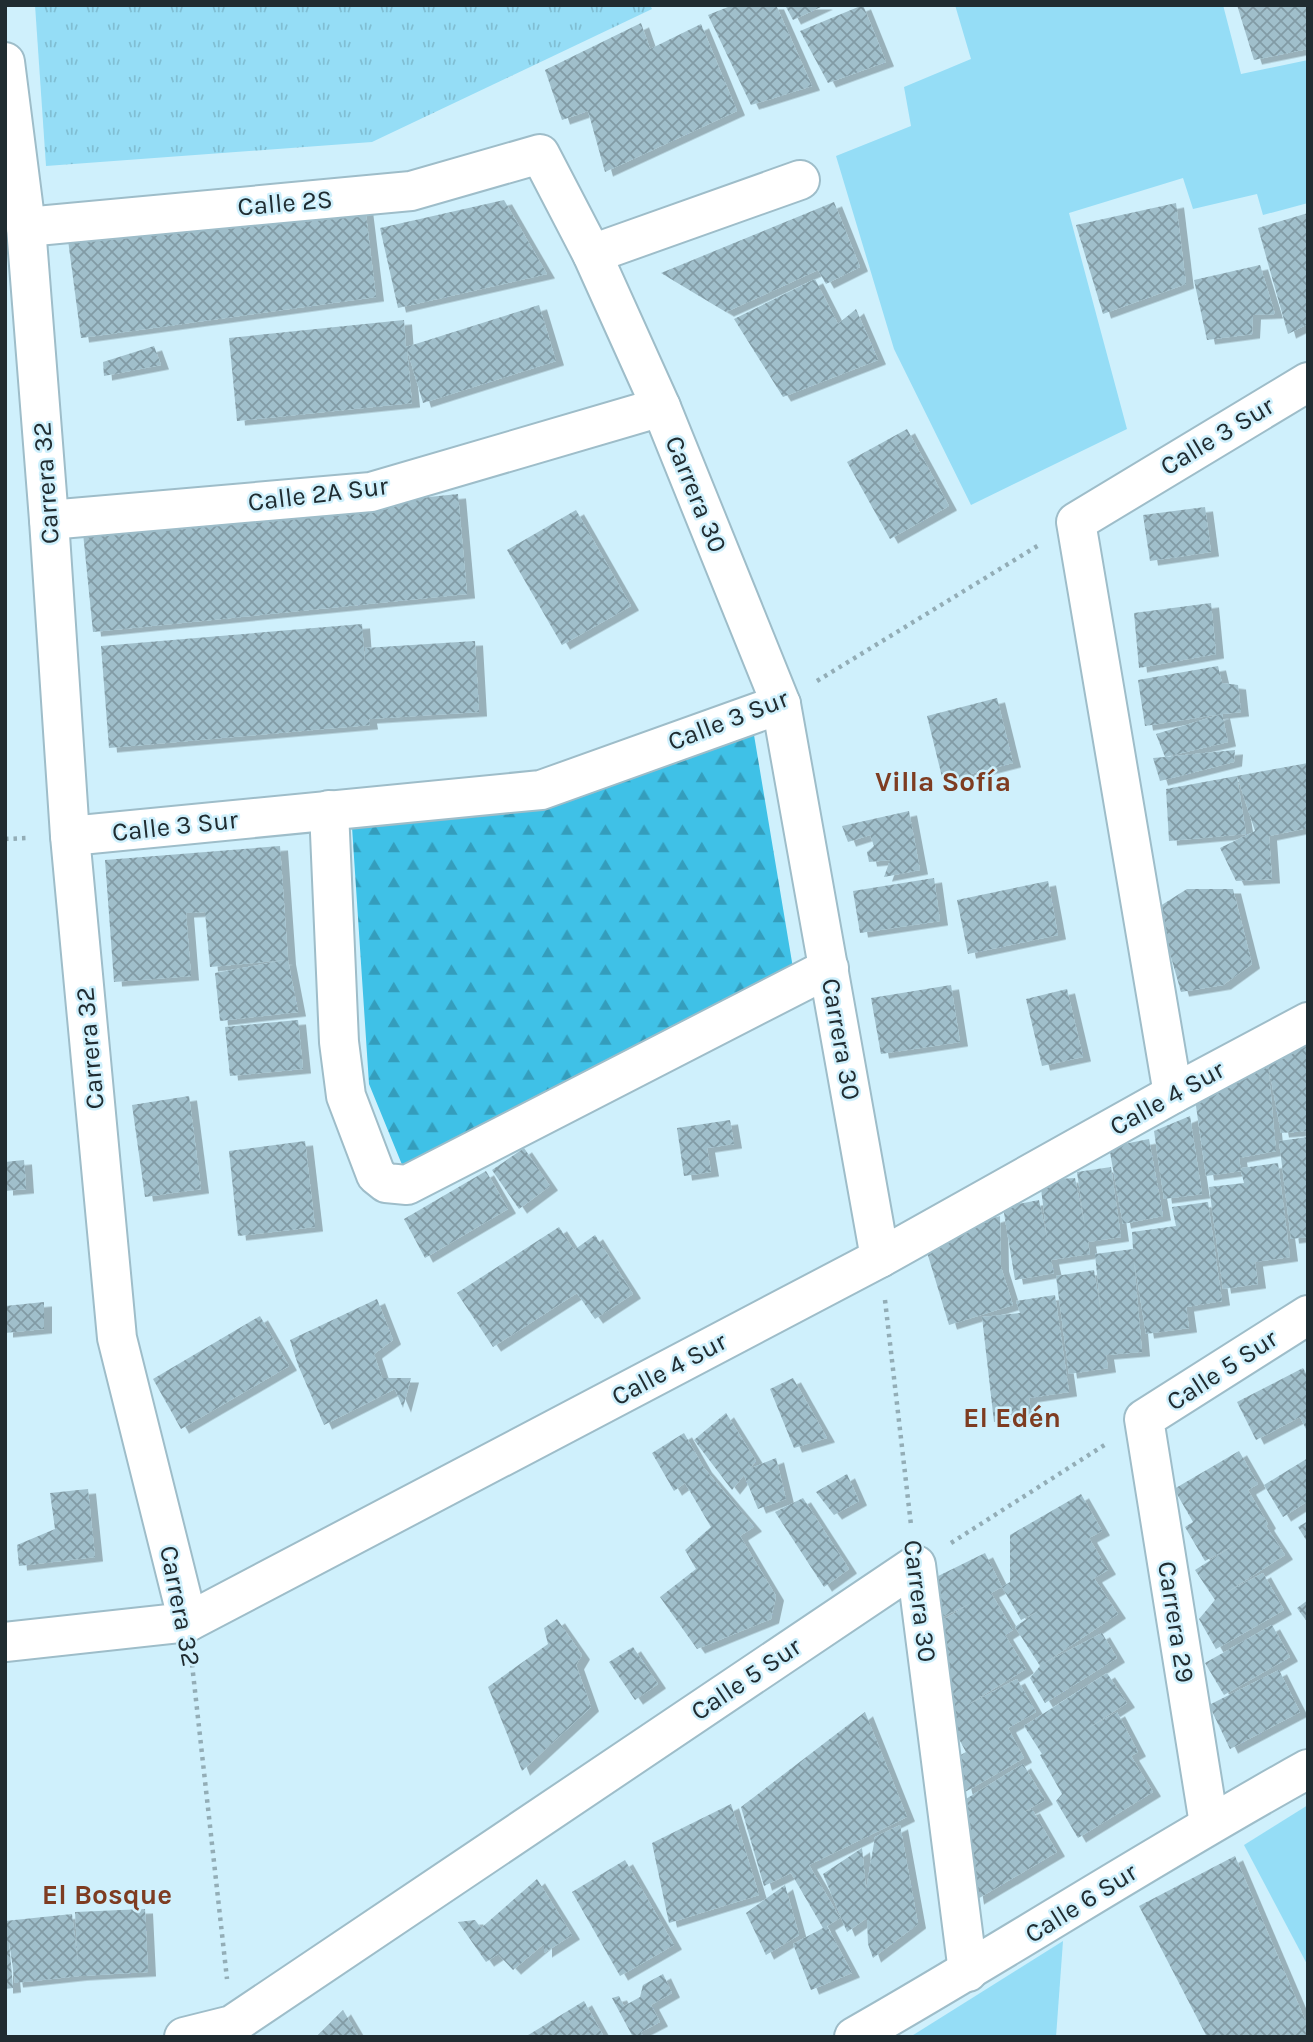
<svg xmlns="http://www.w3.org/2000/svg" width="1313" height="2042" font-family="Karla,sans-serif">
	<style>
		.grass { fill: url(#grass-tufts) }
		.forest { fill: url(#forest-firs) }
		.park { fill: #95ddf6 }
		.building { fill: url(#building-cross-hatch); filter: url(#shadow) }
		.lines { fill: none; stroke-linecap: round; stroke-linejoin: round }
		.minor-casing { stroke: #9ebdc9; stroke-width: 42 }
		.path { stroke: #93adb6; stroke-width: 4.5; stroke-dasharray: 3.5 5; stroke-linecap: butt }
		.minor { stroke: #fff; stroke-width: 38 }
		.labels { text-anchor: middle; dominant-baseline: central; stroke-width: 5; stroke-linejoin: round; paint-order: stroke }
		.street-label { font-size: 26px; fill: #202c31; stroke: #cff0fc }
		.neighbourhood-label { font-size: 28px; font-weight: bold; fill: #7e3c21; stroke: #cff0fc }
	</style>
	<defs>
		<pattern id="grass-tufts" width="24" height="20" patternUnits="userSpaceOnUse" patternTransform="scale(1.75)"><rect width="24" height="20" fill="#95ddf6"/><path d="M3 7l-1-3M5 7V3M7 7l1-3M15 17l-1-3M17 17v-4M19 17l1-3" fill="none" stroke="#80bed3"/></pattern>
		<pattern id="forest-firs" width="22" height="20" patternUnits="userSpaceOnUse" patternTransform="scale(1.75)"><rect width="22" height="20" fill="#3fc1e7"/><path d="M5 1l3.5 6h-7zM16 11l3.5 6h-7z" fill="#349dbc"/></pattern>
		<pattern id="building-cross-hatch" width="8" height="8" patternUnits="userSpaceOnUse" patternTransform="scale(1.75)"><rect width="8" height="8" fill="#a0bfcb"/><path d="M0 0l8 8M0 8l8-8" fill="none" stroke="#829ba5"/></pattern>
		<filter id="shadow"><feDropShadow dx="8" dy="4.5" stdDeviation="0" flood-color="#0004"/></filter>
	</defs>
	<rect width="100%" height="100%" fill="#cff0fc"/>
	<polygon class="grass" points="35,5 650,5 652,9 372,142 46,166"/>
	<polygon class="forest" points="754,735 794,974 405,1172 369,1084 352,827 551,807"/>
	<g class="park">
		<polygon points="955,5 1223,5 1241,74 1308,60 1308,203 1263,215 1257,194 1193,209 1183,178 1069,213 1127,429 971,505 894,349 836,156 911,126 904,87 971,59"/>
		<polygon points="1308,1805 1308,1966 1244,1845"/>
		<polygon points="1063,1941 1056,2037 910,2037"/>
	</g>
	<g class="building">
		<polygon points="733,5 776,5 812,86 751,105 708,15"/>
		<polygon points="785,5 825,5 793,20"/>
		<polygon points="863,5 886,62 828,83 800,31"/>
		<polygon points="1237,5 1308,5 1308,49 1254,60"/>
		<polygon points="641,23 650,49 701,24 737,111 605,172 588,111 562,120 545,70"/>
		<polygon points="364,199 376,297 81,338 68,240"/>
		<polygon points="504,200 547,274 398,308 380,228"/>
		<polygon points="834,202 860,267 826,284 818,270 726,312 661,273"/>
		<polygon points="1176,203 1186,284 1103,314 1076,225"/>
		<polygon points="1308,213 1308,324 1288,334 1258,228"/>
		<polygon points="1260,265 1275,314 1253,315 1252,334 1207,340 1194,280"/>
		<polygon points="815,279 838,324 856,309 878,360 783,397 734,319"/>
		<polygon points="539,305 556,361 423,403 407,349 412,403 237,421 229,338 404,320 406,347"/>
		<polygon points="154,346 161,365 104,376 103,362"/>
		<polygon points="907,429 949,506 890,539 847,462"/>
		<polygon points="458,494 467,594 93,632 83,533"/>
		<polygon points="1205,507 1211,552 1150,561 1143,515"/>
		<polygon points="576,510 631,606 562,645 507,550"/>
		<polygon points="1211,603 1216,654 1139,668 1134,613"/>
		<polygon points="362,624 365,664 365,648 475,641 479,712 369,719 370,725 109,748 101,646"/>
		<polygon points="1218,666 1222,683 1238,685 1241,712 1222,714 1228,742 1165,757 1235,750 1234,762 1160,781 1153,758 1165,757 1156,734 1222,714 1145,726 1138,680"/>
		<polygon points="997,698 1013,763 943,781 927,716"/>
		<polygon points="1308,763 1308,828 1269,836 1272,879 1236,881 1220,848 1255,831 1237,776 1246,834 1169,841 1166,789"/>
		<polygon points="909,811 920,870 884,877 890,860 869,862 867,852 874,846 870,835 848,842 842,826"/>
		<polygon points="280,846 288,960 298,1012 220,1021 215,973 285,960 210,967 205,912 186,913 191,976 114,982 105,860"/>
		<polygon points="934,878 940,921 860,933 853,891"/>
		<polygon points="1048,881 1058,935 968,954 957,900"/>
		<polygon points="1187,889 1233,889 1252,964 1223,985 1181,992 1157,908"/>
		<polygon points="951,985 960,1042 881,1054 871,998"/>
		<polygon points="1067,989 1083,1057 1042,1066 1026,999"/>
		<polygon points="298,1020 303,1069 230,1076 225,1027"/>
		<polygon points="1308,1039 1308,1131 1281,1133 1268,1063 1276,1151 1239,1158 1241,1171 1242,1168 1278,1163 1290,1257 1255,1262 1258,1284 1223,1289 1209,1187 1244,1183 1241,1171 1206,1176 1194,1092 1231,1087 1228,1065"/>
		<polygon points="189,1096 201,1189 145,1197 132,1105"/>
		<polygon points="1190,1116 1202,1194 1164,1199 1154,1131"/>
		<polygon points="730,1120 734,1144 707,1148 711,1172 684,1176 677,1128"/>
		<polygon points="1308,1137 1308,1237 1291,1239 1279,1141"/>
		<polygon points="1149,1139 1163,1216 1123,1224 1109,1147"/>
		<polygon points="305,1141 315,1227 238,1236 229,1151"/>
		<polygon points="524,1148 550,1186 519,1209 492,1170"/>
		<polygon points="24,1160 26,1189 5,1191 5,1162"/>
		<polygon points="1111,1167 1121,1237 1088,1242 1090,1254 1051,1260 1054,1273 1015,1280 1003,1207 1039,1200 1047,1238 1040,1180 1075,1178 1085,1227 1077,1172"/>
		<polygon points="486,1171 508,1209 425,1258 404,1219"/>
		<polygon points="1208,1202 1222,1301 1186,1307 1189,1328 1146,1334 1134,1260 1142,1352 1106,1355 1108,1368 1069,1374 1056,1276 1094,1270 1101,1313 1095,1254 1133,1249 1132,1232 1176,1226 1172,1207"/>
		<polygon points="1000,1216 1001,1267 1013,1305 949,1325 923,1239"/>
		<polygon points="559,1227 574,1250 595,1235 633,1294 595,1319 577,1293 493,1347 457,1293"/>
		<polygon points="1055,1295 1069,1392 1029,1398 1032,1418 994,1422 982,1317 1020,1313 1016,1301"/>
		<polygon points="377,1299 393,1340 374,1354 382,1378 411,1378 403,1408 395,1389 324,1425 298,1365 290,1340"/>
		<polygon points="44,1302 44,1329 5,1333 5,1306"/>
		<polygon points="260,1316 289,1366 181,1429 153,1379"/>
		<polygon points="1303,1368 1308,1377 1308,1433 1300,1417 1256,1440 1237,1402"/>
		<polygon points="793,1378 827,1438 794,1448 770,1389"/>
		<polygon points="726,1413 756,1461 749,1469 776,1458 786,1499 758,1509 744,1475 732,1490 694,1440"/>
		<polygon points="684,1433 704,1468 754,1527 740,1536 776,1596 771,1619 697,1649 660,1597 696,1569 685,1550 711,1527 685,1483 674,1491 652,1453"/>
		<polygon points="1239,1451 1258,1484 1248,1490 1268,1524 1266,1526 1285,1555 1224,1594 1263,1573 1284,1610 1216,1649 1199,1619 1215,1600 1195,1570 1236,1544 1205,1561 1185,1527 1193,1522 1174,1489"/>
		<polygon points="1308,1458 1308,1501 1283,1517 1264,1485"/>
		<polygon points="847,1474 859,1501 834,1515 816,1492"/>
		<polygon points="88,1489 95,1557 19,1566 17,1545 55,1529 50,1493"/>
		<polygon points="1081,1494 1102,1531 1089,1538 1108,1570 1094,1578 1118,1614 1043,1664 1102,1633 1117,1658 1045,1703 1030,1678 1040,1666 1015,1627 1038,1611 1021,1620 1002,1587 1010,1582 1010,1535"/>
		<polygon points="803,1498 849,1569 824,1587 775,1512"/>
		<polygon points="1308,1521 1308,1543 1298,1527"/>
		<polygon points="985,1553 1002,1587 991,1593 1013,1630 1005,1635 1026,1669 962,1708 1017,1679 1036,1712 1008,1728 1024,1758 965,1792 957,1757 966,1752 947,1717 933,1626 971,1603 934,1621 928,1581"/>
		<polygon points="1308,1600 1308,1623 1297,1608"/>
		<polygon points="557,1619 582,1655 576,1665 591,1707 522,1771 488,1687 548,1644 544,1628"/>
		<polygon points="1272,1625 1290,1657 1224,1695 1205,1663"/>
		<polygon points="633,1647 658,1684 635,1700 609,1662"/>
		<polygon points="1279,1670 1300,1712 1230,1749 1209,1705"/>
		<polygon points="1107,1673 1127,1703 1085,1730 1117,1712 1138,1752 1131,1756 1153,1792 1078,1838 1056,1801 1062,1794 1040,1755 1042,1754 1024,1726"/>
		<polygon points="865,1712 907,1817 809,1865 840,1918 827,1926 852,1973 811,1990 793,1944 823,1928 791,1873 764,1886 741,1807"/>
		<polygon points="1023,1764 1045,1800 1022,1813 1032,1809 1057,1852 976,1900 961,1802"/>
		<polygon points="731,1804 759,1895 669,1923 652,1843"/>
		<polygon points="900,1825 918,1924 873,1958 868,1944 867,1918 847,1932 823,1874 862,1848 867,1900 866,1890 875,1837"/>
		<polygon points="1235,1856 1308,2027 1308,2037 1207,2037 1139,1906"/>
		<polygon points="625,1860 674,1945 620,1976 572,1892"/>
		<polygon points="537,1879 572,1935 544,1953 544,1944 513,1970 498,1954 486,1962 458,1922 475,1920 481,1928"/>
		<polygon points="785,1885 799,1935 766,1955 746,1913"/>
		<polygon points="145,1909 148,1972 79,1976 15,1983 9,1941 13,1988 5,1989 5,1921 72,1914 78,1964 75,1912"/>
		<polygon points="663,1974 672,1993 651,2005 660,2022 641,2032 643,2037 633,2037 612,1998 619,1996 624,2006 640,1997 643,1985"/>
		<polygon points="584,2001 604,2037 525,2037"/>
		<polygon points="343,2010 359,2037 316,2037"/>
	</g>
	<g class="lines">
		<g class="minor-casing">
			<g id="minor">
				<polyline points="5,62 26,227 49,520 70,836 117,1338 188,1622"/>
				<polyline points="26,227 411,191 540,154 592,254 661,407 781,704 880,1258"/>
				<polyline points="592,254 800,180"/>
				<polyline points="49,520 371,492 661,407"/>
				<polyline points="329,810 339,1042 346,1096 376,1175 386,1183 407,1185 829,968"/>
				<polyline points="70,836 541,790 781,704"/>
				<polyline points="1173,1094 1076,522 1308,382"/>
				<polyline points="5,1642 188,1622 880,1258 1173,1094 1308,1022"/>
				<polyline points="1209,1824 1144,1419 1308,1315"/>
				<polyline points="184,2037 232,2025 916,1565 968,1972"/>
				<path d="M854 2037C1007 1950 1154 1854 1308 1769"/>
			</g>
		</g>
		<g class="path">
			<polyline points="817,681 1039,545"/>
			<polyline points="5,839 28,838"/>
			<polyline points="885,1300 911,1525"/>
			<polyline points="951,1543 1106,1444"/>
			<polyline points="192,1664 227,1979"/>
		</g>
		<use href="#minor" class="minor"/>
	</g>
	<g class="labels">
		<g class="street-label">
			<text transform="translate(285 203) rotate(-5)">Calle 2S</text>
			<text transform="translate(1217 436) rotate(-31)">Calle 3 Sur</text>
			<text transform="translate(46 483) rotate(-94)">Carrera 32</text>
			<text transform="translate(318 494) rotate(-7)">Calle 2A Sur</text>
			<text transform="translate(696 494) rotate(68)">Carrera 30</text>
			<text transform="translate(728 720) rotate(-21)">Calle 3 Sur</text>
			<text transform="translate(175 826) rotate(-6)">Calle 3 Sur</text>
			<text transform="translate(841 1039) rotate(80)">Carrera 30</text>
			<text transform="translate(90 1048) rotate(-95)">Carrera 32</text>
			<text transform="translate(1167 1098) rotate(-29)">Calle 4 Sur</text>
			<text transform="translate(669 1369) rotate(-28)">Calle 4 Sur</text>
			<text transform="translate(1222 1370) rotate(-33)">Calle 5 Sur</text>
			<text transform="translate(920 1601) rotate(83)">Carrera 30</text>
			<text transform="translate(180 1606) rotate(79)">Carrera 32</text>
			<text transform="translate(1176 1622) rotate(81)">Carrera 29</text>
			<text transform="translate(746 1679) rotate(-34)">Calle 5 Sur</text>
			<text transform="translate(1081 1903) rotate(-32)">Calle 6 Sur</text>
		</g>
		<g class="neighbourhood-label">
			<text x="943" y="781">Villa Sofía</text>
			<text x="1012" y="1417">El Edén</text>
			<text x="107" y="1894">El Bosque</text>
		</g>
	</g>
	<rect width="1313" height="2042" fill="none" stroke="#202c31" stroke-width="14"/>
</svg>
